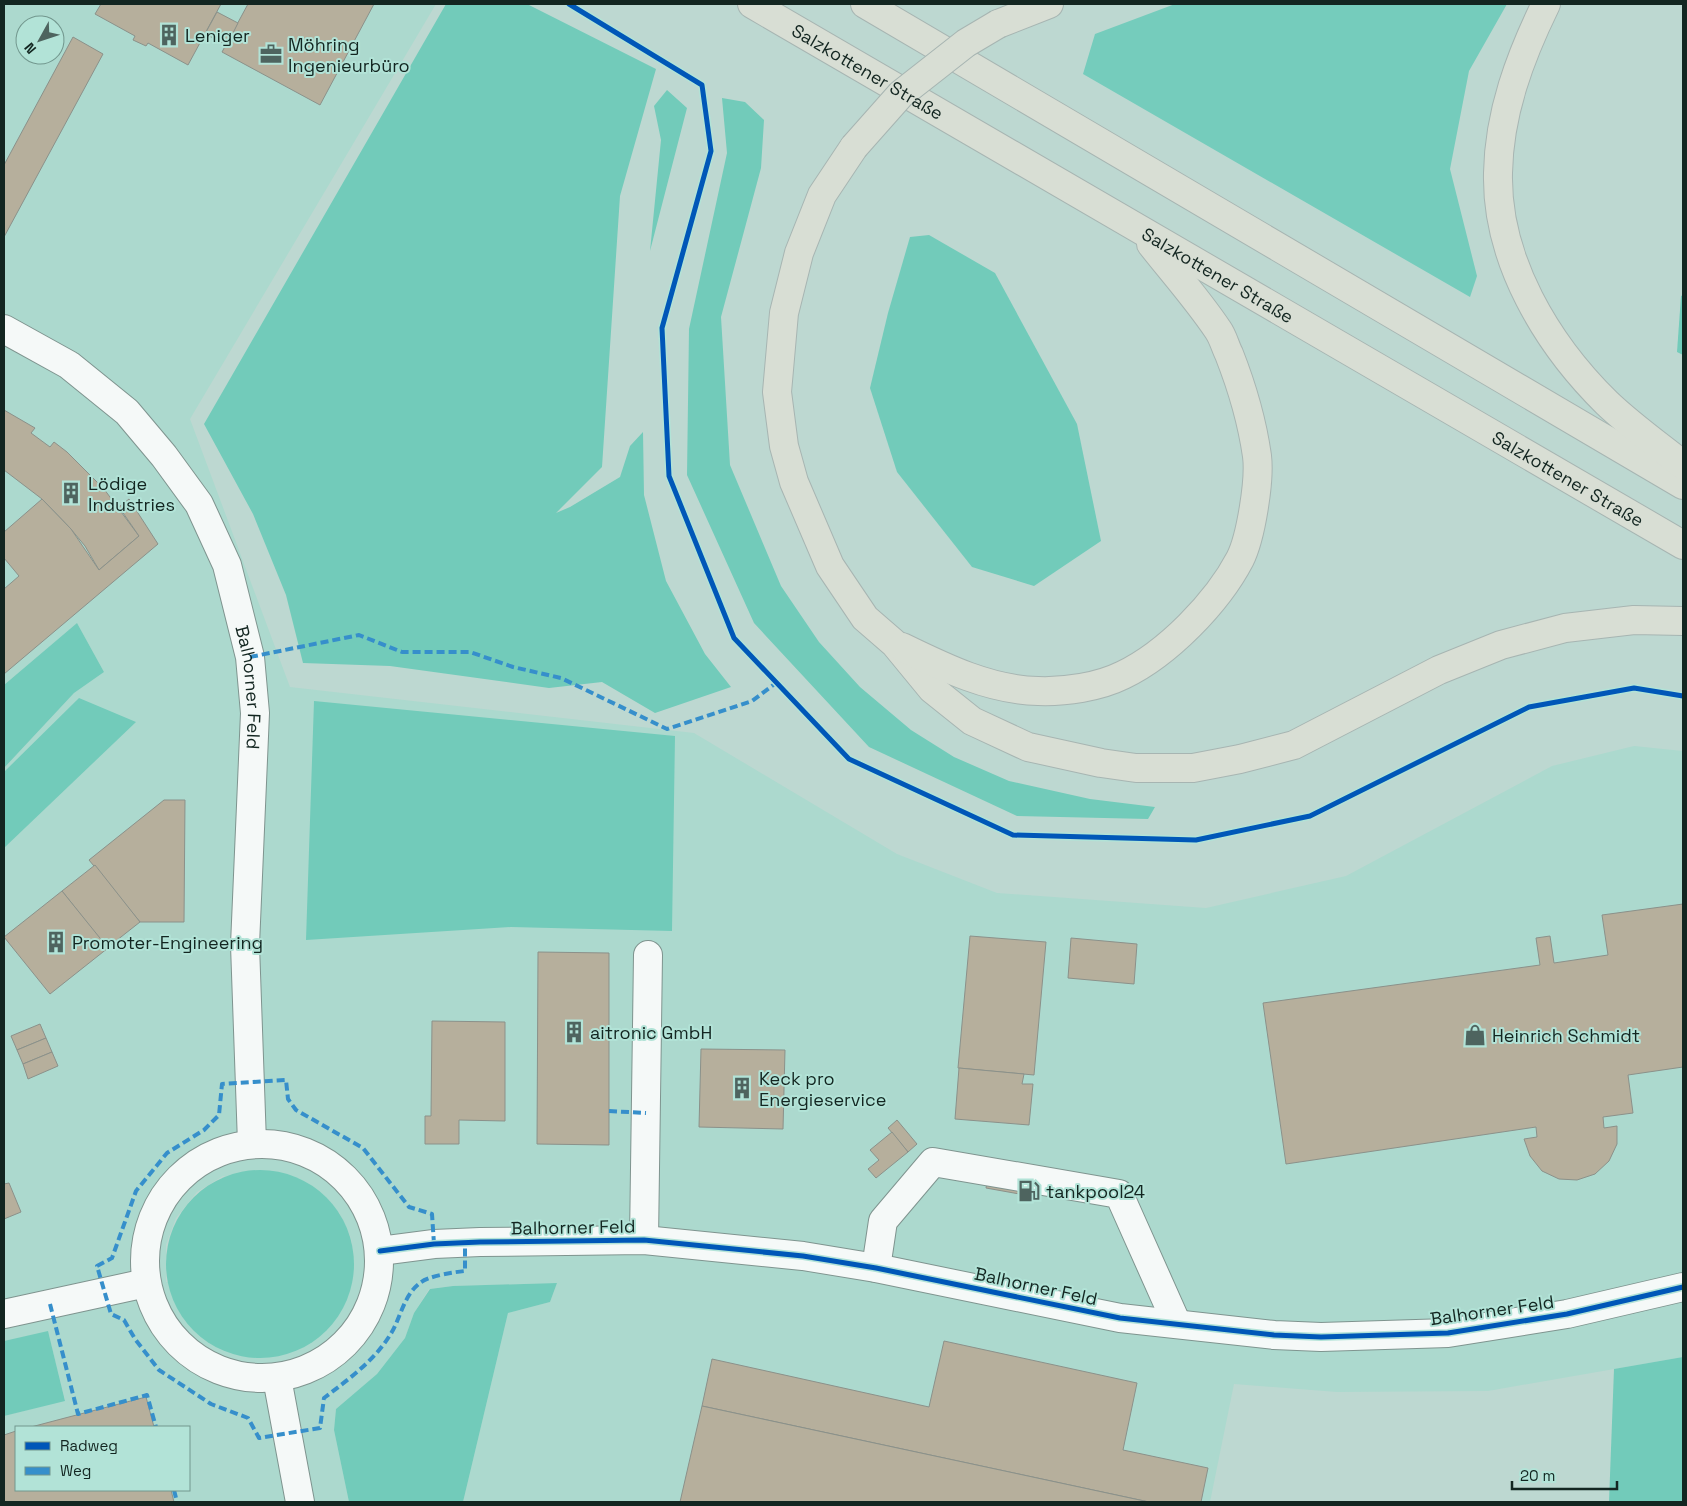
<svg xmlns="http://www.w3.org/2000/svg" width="1687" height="1506" font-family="'Space Grotesk',sans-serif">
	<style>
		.built { fill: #acd9ce; fill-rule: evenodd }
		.green { fill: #72cbba }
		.forest { fill: #75ccbc }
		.building { fill: #b6af9c; stroke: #8b918a }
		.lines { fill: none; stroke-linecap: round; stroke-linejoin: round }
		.minor-casing { stroke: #7f948f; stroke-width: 30 }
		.highway-casing { stroke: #a7b5b2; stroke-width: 30 }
		.minor { stroke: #f5f9f8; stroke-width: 28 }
		.highway { stroke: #d8ded4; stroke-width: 28 }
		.highway-bridge-casing { stroke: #a7b5b2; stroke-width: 30; stroke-linecap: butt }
		.highway-bridge { stroke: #d8ded4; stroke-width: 28 }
		.quiet { stroke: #368fcb; stroke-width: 4; stroke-dasharray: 8 4; stroke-linecap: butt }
		.cycleway-casing { stroke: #b2e3d7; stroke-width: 8 }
		.cycleway { stroke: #0057b8; stroke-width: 5 }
		.labels { text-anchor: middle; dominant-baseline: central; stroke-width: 4; stroke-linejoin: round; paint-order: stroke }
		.poi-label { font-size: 18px; fill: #132621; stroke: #b2e3d7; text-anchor: start }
		.street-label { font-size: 18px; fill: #132621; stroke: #b2e3d7 }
	</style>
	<rect width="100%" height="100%" fill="#bdd8d1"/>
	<path class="built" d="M4 4H436L190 419 290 687 694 733 897 854 997 893 1206 908 1346 876 1552 766 1634 746 1683 751V1357L1488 1391 1337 1392 1234 1384 1210 1502H463L508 1313 550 1302 557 1283 453 1286 429 1289 414 1313 405 1338 377 1374 336 1409 334 1430 349 1502H4V1416L65 1400 48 1332 4 1341V768L74 693 104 672 77 623 4 685ZM25 25H55V55H25ZM223 1176 339 1212 351 1238 354 1256 166 1282V1245L176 1218 197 1192ZM16 1427H189V1490H16Z"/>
	<g class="green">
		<polygon points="446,4 527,4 656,69 620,196 602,467 556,513 570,507 620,477 630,446 643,432 644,495 666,581 705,654 731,687 655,713 602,682 549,688 390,666 303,663 286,595 253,514 204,424"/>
		<polygon points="667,90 687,108 650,251 661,140 654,106"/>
		<polygon points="722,98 745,102 764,120 761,168 721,317 730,465 781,586 819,642 860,687 911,730 954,757 1009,781 1090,799 1155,807 1148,819 1017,816 869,747 754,623 687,475 689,329 727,153"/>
		<polygon points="929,235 995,273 1077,424 1101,541 1034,586 972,567 897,472 870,388 888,313 910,237"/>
		<polygon points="1683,295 1683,355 1677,352 1681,296"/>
		<polygon points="77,623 104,672 74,693 4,768 4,685"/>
		<polygon points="79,698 136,722 4,848 4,772"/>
		<polygon points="314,701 675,736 672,931 511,927 306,940"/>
		<circle cx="260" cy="1264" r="94"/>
		<polygon points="557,1283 550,1302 508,1313 463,1502 349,1502 334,1430 336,1409 377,1374 405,1338 414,1313 430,1289 453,1286"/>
		<polygon points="48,1331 65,1401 4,1416 4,1341"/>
		<polygon points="1683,1357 1683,1502 1609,1502 1614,1369"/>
	</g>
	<polygon class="forest" points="1175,4 1507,4 1469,71 1450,169 1477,276 1470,297 1083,74 1095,34"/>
	<g class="building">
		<polygon points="101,4 221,4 188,65 148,43 146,46 133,40 135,36 95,14"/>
		<polygon points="248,4 374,4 320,105 222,52"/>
		<polygon points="217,12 238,23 227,45 205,34"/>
		<polygon points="73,37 103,54 4,237 4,165"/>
		<polygon points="4,410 35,428 31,433 50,447 54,442 67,452 104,489 139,536 99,570 85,546 70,528 42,499 4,470"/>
		<polygon points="42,499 71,529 99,570 139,536 119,507 129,499 158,544 4,674 4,589 19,576 4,558 4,532"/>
		<polygon points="164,800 185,800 184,922 140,922 89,860"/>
		<polygon points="95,865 140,922 107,948 62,891"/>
		<polygon points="62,891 108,948 50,994 4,937"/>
		<polygon points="1683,904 1683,1067 1628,1075 1633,1113 1603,1117 1604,1128 1617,1126 1617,1144 1609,1161 1595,1174 1577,1180 1559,1179 1542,1171 1530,1156 1524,1139 1537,1137 1536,1127 1286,1164 1263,1003 1540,965 1536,938 1550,936 1554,963 1608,955 1602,915"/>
		<polygon points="970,936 1046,942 1034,1075 958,1068"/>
		<polygon points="1071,938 1137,944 1134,984 1068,978"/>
		<polygon points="538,952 609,953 609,1145 537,1144"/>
		<polygon points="432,1021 505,1022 505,1121 459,1120 459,1144 425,1144 425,1116 431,1116"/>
		<polygon points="40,1024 46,1038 17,1050 11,1036"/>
		<polygon points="46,1038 52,1052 23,1064 17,1050"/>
		<polygon points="701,1049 785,1050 783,1129 699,1127"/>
		<polygon points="52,1052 58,1066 28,1079 23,1064"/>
		<polygon points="959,1068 1024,1074 1022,1084 1033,1084 1029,1125 955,1119"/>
		<polygon points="897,1120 917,1144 908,1152 888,1128"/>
		<polygon points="892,1132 908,1152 876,1178 868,1169 879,1160 870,1150"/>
		<polygon points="988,1177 1028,1184 1025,1195 986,1188"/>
		<polygon points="9,1183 21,1212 4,1219 4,1184"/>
		<polygon points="944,1341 1137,1383 1123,1450 1208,1468 1201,1502 1149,1502 702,1406 712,1359 929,1407"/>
		<polygon points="146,1397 154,1427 31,1427 65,1418"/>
		<polygon points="702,1406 1149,1502 680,1502"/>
		<polygon points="16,1431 16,1490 171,1490 174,1502 4,1502 4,1435"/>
	</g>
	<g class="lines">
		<g class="minor-casing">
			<g id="minor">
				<path id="s1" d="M4 329 69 365 127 412 164 456 199 504 227 565 250 657 255 713 245 945 252 1143"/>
				<circle cx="262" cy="1261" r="117"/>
				<polyline points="644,1240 648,955"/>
				<polyline points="380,1251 434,1244 480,1242 644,1240 803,1256 876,1268 1120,1318 1274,1335 1321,1337 1448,1333 1567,1314 1683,1287"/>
				<polyline points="876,1268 883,1221 933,1162 1119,1194 1177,1324"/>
				<polyline points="4,1314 146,1283"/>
				<polyline points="277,1378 300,1502"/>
			</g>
		</g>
		<g class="highway-casing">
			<g id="highway">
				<path id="s2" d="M752 4 1683 545"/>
				<polyline points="865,4 1683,485"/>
				<path d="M1546 4C1520 57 1499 113 1498 173 1496 260 1547 344 1607 403 1631 426 1658 445 1683 465"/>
				<polyline points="998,24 1049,4"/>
				<polyline points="854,147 822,195 799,253 784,313 777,392 784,446 794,482 830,566 865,618 895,644 932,689 972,721 1028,747 1101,763 1136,768 1193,768 1240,759 1294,745 1439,670 1501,645 1565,628 1634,620 1683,621"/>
				<path d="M902 647C945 668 990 690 1038 691 1065 692 1099 687 1123 675 1167 654 1217 603 1240 559 1251 537 1260 480 1257 456 1252 421 1242 387 1229 354 1225 346 1223 337 1218 330 1198 300 1173 272 1151 244"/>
			</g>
		</g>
		<use href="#minor" class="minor"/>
		<use href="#highway" class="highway"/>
		<g class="highway-bridge-casing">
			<polyline id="highway-bridge" points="854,147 901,94 966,43 998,24"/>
		</g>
		<use href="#highway-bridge" class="highway-bridge"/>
		<g class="quiet">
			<polyline points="250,657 359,635 402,652 470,652 513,667 561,678 667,729 752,701 776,683"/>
			<polyline points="609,1111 646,1113"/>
			<path d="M434 1244 432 1214 409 1207 363 1148 296 1110 288 1099 286 1080 222 1084 219 1115 204 1130 167 1153 136 1191 112 1258 97 1266 111 1314 124 1320 135 1339 159 1370 211 1404 248 1418 259 1438 320 1428 324 1398C350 1378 377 1359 393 1330 401 1315 405 1294 420 1283 428 1276 454 1272 465 1271V1243"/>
			<polyline points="50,1304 78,1414 147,1395 156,1427"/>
			<polyline points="174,1490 177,1502"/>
		</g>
		<g class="cycleway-casing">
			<g id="cycleway">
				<polyline points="569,4 702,85 711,151 662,328 669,476 734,638 849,759 1013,835 1196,840 1310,816 1529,707 1634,688 1683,696"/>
				<polyline points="380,1251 434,1244 480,1242 644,1240 803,1256 876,1268 1120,1318 1274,1335 1321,1337 1448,1333 1567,1314 1683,1287"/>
			</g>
		</g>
		<use href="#cycleway" class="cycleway"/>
	</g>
	<defs>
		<g id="building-bare" transform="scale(1.725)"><path d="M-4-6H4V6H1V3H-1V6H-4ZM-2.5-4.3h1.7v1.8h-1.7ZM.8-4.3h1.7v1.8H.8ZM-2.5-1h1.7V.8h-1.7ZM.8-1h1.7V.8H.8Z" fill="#4e645f" stroke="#b2e3d7" stroke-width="2.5" paint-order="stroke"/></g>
		<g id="office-bare" transform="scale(1.725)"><path d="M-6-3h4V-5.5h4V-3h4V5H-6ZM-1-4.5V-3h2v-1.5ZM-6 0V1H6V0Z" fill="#4e645f" stroke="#b2e3d7" stroke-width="2.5" paint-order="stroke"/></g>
		<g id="shop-bare" transform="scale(1.725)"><path d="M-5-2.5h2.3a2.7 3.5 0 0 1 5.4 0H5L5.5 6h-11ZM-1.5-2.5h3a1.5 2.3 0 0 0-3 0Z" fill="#4e645f" stroke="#b2e3d7" stroke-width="2.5" paint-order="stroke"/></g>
		<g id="fuel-bare" transform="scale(1.725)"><path d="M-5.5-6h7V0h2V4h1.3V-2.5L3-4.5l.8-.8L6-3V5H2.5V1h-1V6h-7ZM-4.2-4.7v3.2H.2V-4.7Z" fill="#4e645f" stroke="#b2e3d7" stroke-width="2.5" paint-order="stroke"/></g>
	</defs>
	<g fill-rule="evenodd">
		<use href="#building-bare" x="169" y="35"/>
		<use href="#office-bare" x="271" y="54"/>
		<use href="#building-bare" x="71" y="493"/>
		<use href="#building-bare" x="56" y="942"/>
		<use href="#building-bare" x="574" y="1032"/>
		<use href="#shop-bare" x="1475" y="1035"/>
		<use href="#building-bare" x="742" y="1088"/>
		<use href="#fuel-bare" x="1029" y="1191"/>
	</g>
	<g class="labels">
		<g class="poi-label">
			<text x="185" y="35">Leniger</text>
			<text x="288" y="44">Möhring<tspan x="288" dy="21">Ingenieurbüro</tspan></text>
			<text x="88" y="483">Lödige<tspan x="88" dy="21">Industries</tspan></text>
			<text x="72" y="942">Promoter-Engineering</text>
			<text x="590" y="1032">aitronic GmbH</text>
			<text x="1492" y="1035">Heinrich Schmidt</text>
			<text x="759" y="1078">Keck pro<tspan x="759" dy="21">Energieservice</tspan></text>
			<text x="1046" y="1191">tankpool24</text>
		</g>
		<g class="street-label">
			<text stroke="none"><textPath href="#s2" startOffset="134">Salzkottener Straße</textPath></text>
			<text stroke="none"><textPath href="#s2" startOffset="539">Salzkottener Straße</textPath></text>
			<text stroke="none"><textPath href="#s2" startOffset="944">Salzkottener Straße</textPath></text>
			<text stroke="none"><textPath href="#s1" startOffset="458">Balhorner Feld</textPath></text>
			<text transform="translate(573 1227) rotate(-1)">Balhorner Feld</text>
			<text transform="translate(1036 1286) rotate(12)">Balhorner Feld</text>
			<text transform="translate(1492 1310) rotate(-8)">Balhorner Feld</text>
		</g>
	</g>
	<rect width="1687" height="1506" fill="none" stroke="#132621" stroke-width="10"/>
	<rect x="15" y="1426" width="175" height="65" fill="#b2e3d7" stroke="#72978e"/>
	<rect x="25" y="1442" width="25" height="8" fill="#0057b8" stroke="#72978e"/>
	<text x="60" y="1451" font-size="15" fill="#132621">Radweg</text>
	<rect x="25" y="1467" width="25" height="8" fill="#368fcb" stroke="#72978e"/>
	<text x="60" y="1476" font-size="15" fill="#132621">Weg</text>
	<g transform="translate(40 40) rotate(230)"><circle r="24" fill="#b2e3d7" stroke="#72978e"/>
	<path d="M0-4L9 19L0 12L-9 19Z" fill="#4e645f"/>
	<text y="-8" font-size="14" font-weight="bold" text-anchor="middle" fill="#132621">N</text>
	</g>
	<path d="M1512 1481v8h105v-8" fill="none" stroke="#132621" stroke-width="2.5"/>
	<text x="1520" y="1481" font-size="15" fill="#132621" stroke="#b2e3d7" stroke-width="4" paint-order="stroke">20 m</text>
</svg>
